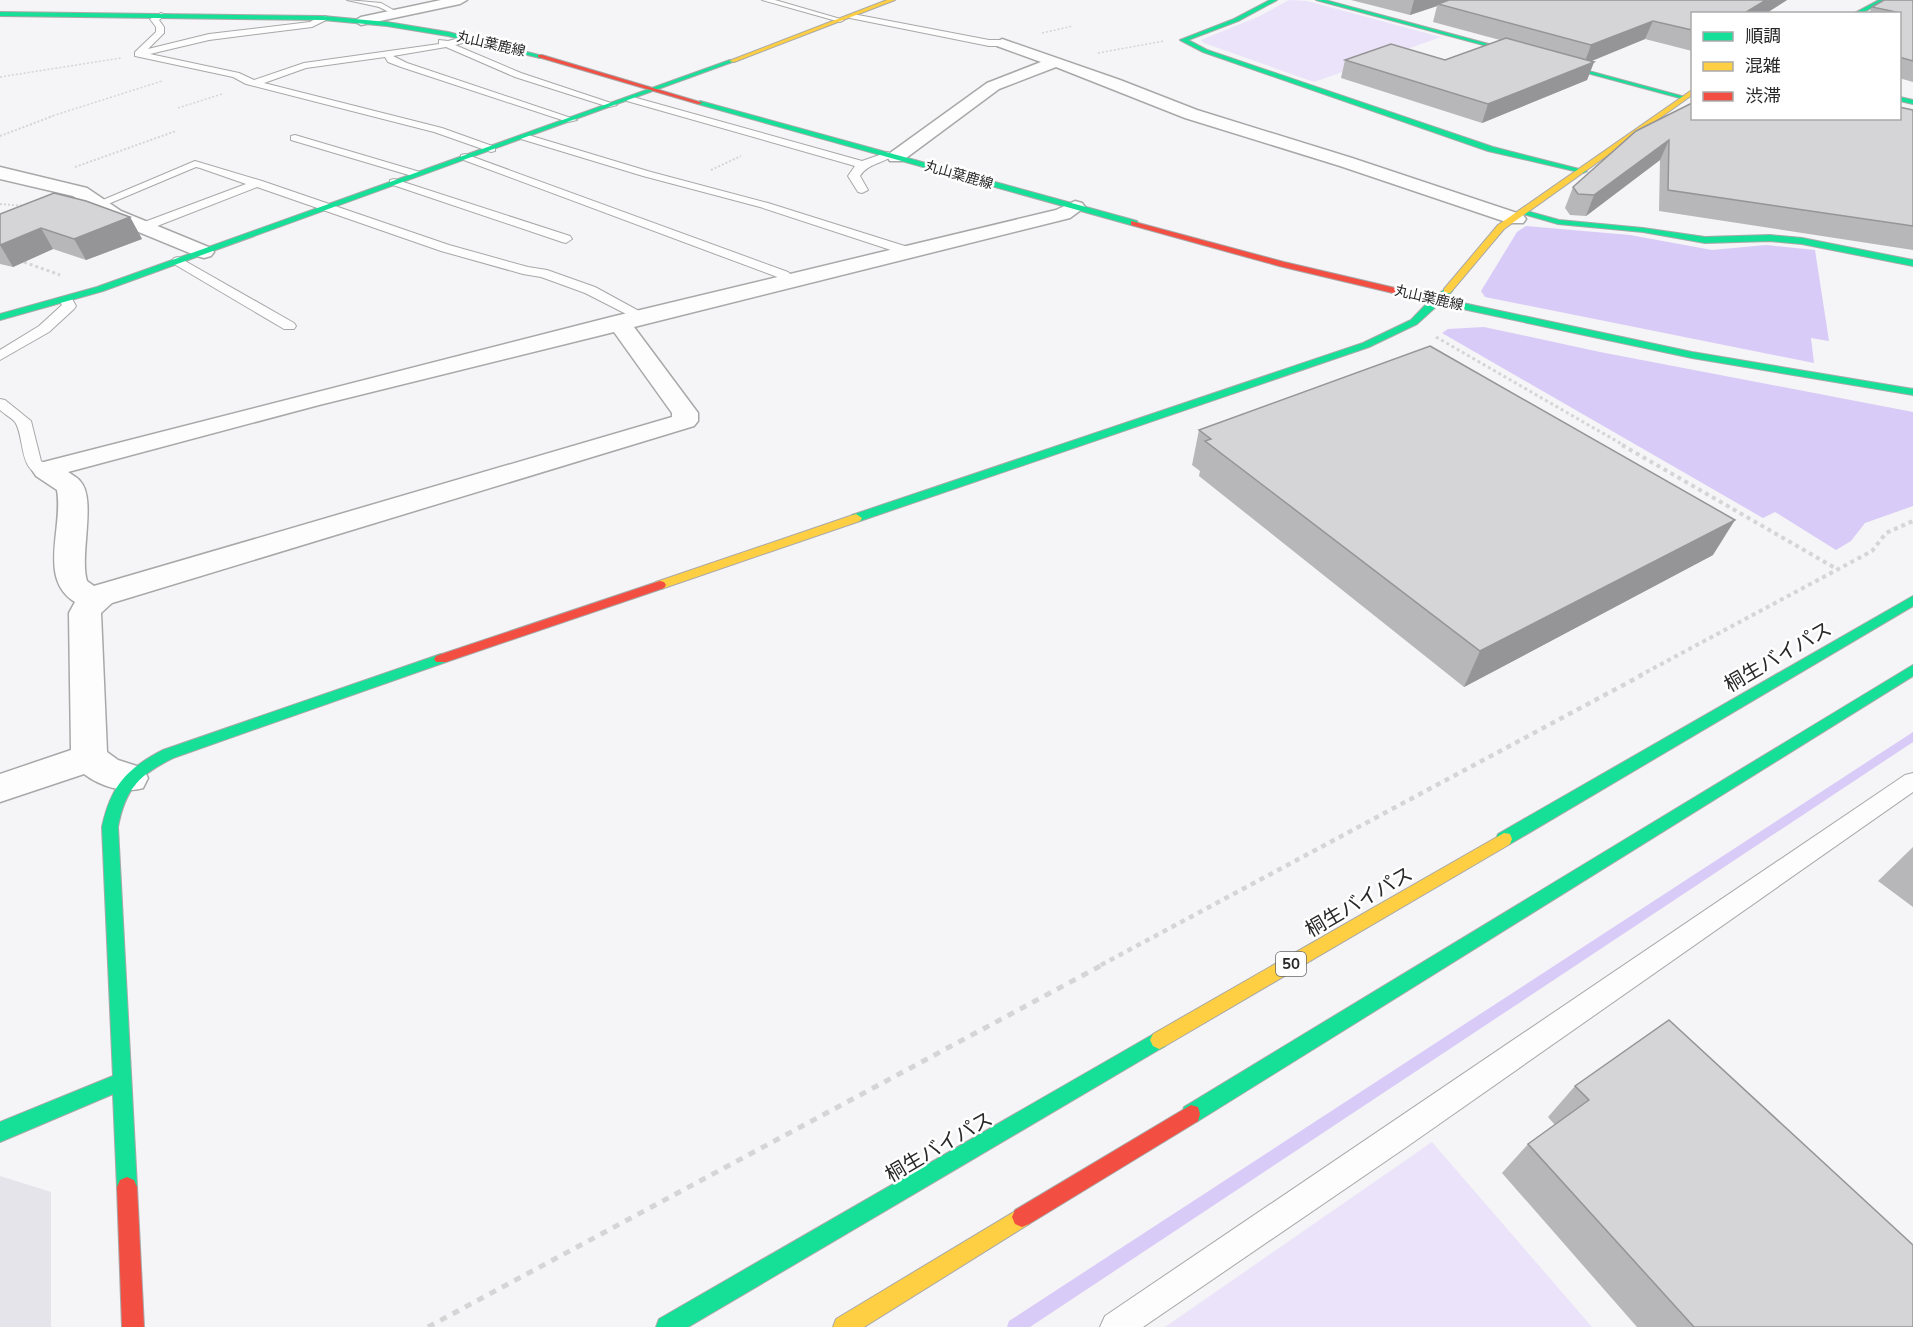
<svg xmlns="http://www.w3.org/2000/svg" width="1913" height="1327" font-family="'Nunito Sans','Noto Sans JP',sans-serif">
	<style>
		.built { fill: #e6e4eb }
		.green { fill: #eae3fa }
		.water { fill: #d9cbf7 }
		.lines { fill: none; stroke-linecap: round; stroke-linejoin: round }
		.stream { fill: #d9cbf7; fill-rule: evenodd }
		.lane-casing { stroke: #a8a8a9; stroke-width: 2 }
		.street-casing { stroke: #a8a8a9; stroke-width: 3 }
		.fast-casing { stroke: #a8a8a9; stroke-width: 2 }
		.slow-casing { stroke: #a8a8a9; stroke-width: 2 }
		.jam-casing { stroke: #a8a8a9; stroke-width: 2 }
		.path-far5 { stroke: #d5d5d6; stroke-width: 1.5; stroke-dasharray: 2 2; stroke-linecap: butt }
		.path-far4 { stroke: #d5d5d6; stroke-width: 2; stroke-dasharray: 2 2; stroke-linecap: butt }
		.path-far3 { stroke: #d5d5d6; stroke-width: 3; stroke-dasharray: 3 3; stroke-linecap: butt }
		.path-far2 { stroke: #d5d5d6; stroke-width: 4; stroke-dasharray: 4 4; stroke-linecap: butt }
		.path-far1 { stroke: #d5d5d6; stroke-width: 4.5; stroke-dasharray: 5 5; stroke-linecap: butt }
		.path { stroke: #d5d5d6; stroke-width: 5; stroke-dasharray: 7 7; stroke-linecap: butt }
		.lane { fill: #fefdfe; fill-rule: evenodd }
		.street { fill: #fefdfe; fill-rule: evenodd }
		.fast { fill: #16e098; fill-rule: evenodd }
		.slow { fill: #ffcf43; fill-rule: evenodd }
		.jam { fill: #f24e42; fill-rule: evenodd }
		.wall { fill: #b7b6b8 }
		.shaded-wall { fill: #959496 }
		.building { fill: #d5d4d6; stroke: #959496; stroke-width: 1.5 }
		.labels { text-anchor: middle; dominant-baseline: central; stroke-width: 5; stroke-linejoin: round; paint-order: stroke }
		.far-street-label { font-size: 14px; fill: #282829; stroke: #fff }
		.shield { fill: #fff; stroke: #686869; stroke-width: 1.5 }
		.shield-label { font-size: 15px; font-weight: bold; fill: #282829 }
		.near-street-label { font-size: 20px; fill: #282829; stroke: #fff }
	</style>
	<rect width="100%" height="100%" fill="#f5f4f6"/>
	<polygon class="built" points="0,1176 51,1192 51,1327 0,1327"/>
	<g class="green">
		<polygon points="1289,0 1307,1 1441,37 1314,82 1204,43 1201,40 1260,16"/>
		<polygon points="1432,1142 1592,1327 1165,1327"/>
	</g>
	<g class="water">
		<polygon points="1526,226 1630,235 1712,250 1766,245 1815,250 1829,341 1811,338 1814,363 1485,297 1481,291 1517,232"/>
		<polygon points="1484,327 1600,352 1913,412 1913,506 1865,523 1851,541 1836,550 1775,512 1763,518 1442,333 1448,329"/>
	</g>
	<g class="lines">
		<polygon class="stream" points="1913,732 1913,742 1030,1327 1007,1327 1009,1321"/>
		<g class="lane-casing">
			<g id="lane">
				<polygon points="347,0 381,3 397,12 393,14 379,7"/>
				<polygon points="762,0 775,0 844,20 840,22"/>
				<polygon points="161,13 165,15 159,20 164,27 164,33 148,49 209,34 310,22 320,16 326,16 326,20 312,27 209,40 150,54 239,73 254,80 304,63 439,44 439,40 448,41 467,36 470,37 470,41 455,45 521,73 617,105 609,107 515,77 446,47 393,56 407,63 577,120 568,122 401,67 388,62 385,57 306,68 264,83 442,128 495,147 495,151 491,152 434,132 246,84 233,77 135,56 135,52 156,32 156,27 150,19"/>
				<polygon points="853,14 989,40 1002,40 1006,43 1002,46 989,46 850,18 849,16"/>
				<path d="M627 97H633L862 161 888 152 893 155C883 164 868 163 860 176L868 190 862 193 858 192 848 176 855 166 627 101Z"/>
				<polygon points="525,134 651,172 768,203 911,248 913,251 907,255 903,254 760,207 643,176 521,139 521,135"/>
				<polygon points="295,135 420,172 421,174 416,177 412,176 291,140 291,136"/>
				<polygon points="465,154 788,272 797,280 791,284 780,278 461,159 461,155"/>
				<polygon points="195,161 262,181 449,245 528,267 547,270 595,287 650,317 648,320 638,320 585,293 541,277 523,274 441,251 257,187 147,230 139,230 139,224 246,184 200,168 196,167 101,207 97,208 91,205"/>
				<polygon points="394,179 570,236 572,239 566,243 562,242 390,184 390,180"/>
				<polygon points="178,257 294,323 296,326 294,329 284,329 174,264 172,261 174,258"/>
				<polygon points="66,296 71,297 76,306 74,309 49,332 0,360 0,350 39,326 62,305 59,300"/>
				<path d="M0 399 5 400 31 421 41 461 54 470 52 473C17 482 26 438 15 422 12 418 4 414 0 410Z"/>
				<polygon points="1913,773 1913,792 1405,1148 1143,1327 1100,1327 1105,1316 1905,775"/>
			</g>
		</g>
		<g class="street-casing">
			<g id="street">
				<polygon points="441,0 467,0 460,4 361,25 354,21 361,17"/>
				<polygon points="1002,39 1120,80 1197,110 1352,158 1523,215 1526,219 1523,223 1509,223 1340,166 1185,118 1056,67 999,89 902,161 890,161 887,157 890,153 987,83 1041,62 997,46 995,43"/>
				<polygon points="0,167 87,188 121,211 211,248 214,252 211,256 204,258 197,256 107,219 73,196 0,179"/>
				<path d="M1075 201 1082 203 1085 207 1070 218 634 327 698 413V421L694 426 112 603 101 613 107 752 118 760 143 768 148 778 143 788C124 794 100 786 84 774L0 802V774L71 750 69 613 75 602C37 579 64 526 57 490L36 476 32 470 36 464 611 317 1056 210ZM614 332 672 413V417L94 586 87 581C79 556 97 498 80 481 77 477 72 475 68 472L319 405Z"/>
			</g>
		</g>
		<g class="fast-casing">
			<g id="fast">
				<polygon points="1270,0 1277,0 1238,21 1188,40 1207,50 1493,147 1587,171 1583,173 1488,151 1203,52 1180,40 1234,19"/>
				<polygon points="1316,0 1325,0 1685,97 1680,98"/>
				<polygon points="1879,0 1886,0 1860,14 1853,14"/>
				<polygon points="0,12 323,16 387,22 448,32 543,56 540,58 448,36 387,26 323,20 0,16"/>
				<polygon points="730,60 735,61 103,291 0,320 0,314 97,287"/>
				<polygon points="1900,97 1913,100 1913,104 1900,101"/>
				<polygon points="700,101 1137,221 1138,223 1131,225 698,104"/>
				<polygon points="1523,210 1559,220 1643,228 1705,237 1770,235 1802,238 1913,260 1913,266 1802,244 1770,241 1705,243 1643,232 1558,224 1523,214"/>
				<polygon points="1447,288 1452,291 1444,299 1692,352 1913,389 1913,395 1692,358 1439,304 1417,324 1369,347 860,521 852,521 850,518 852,515 1363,343 1411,320 1432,298"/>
				<polygon points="1913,596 1913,606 1510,844 1504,845 1498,844 1496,839 1498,834"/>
				<path d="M441 654 446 656 448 659 446 662 173 758C139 775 125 789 118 827L137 1187 134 1194 127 1197 120 1194 117 1187 113 1094 0 1142V1122L113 1076 102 827C111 786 126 769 163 750Z"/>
				<polygon points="1913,665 1913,676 1198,1121 1191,1123 1184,1121 1182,1114 1184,1107"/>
				<polygon points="1159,1031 1165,1034 1168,1040 1165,1046 688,1327 656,1327 659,1319"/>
			</g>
		</g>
		<g class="slow-casing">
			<g id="slow">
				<polygon points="887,0 895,0 734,62 729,61"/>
				<polygon points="1692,90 1692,95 1504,229 1450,293 1444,293 1444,289 1498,225"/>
				<polygon points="856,514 862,518 860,521 664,588 660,589 654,585 656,582"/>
				<polygon points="1504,833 1510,834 1512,839 1510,844 1165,1046 1159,1049 1153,1046 1150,1040 1153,1034"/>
				<polygon points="1022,1207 1029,1210 1032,1217 1029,1224 864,1327 833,1327 836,1319"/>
			</g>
		</g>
		<g class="jam-casing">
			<g id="jam">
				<polygon points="538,55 542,55 703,103 698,104 538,57"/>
				<polygon points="1131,221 1284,262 1438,298 1440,300 1435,303 1279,266 1131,225"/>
				<polygon points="660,581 664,582 666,585 664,588 446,662 436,662 434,659 436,656"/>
				<polygon points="1191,1105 1198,1107 1200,1114 1198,1121 1029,1224 1022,1227 1015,1224 1012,1217 1015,1210"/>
				<polygon points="127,1177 134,1180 137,1187 144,1327 122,1327 117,1187 120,1180"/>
			</g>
		</g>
		<g class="path-far5">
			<polyline points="1042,33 1073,26"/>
			<polyline points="1098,53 1164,41"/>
			<polyline points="0,77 121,58"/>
			<polyline points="178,108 222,94"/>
			<polyline points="49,117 162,81"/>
		</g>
		<g class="path-far4">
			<polyline points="0,136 53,116"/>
			<polyline points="75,167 176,131"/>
			<polyline points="711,170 741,156"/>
			<polyline points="0,204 26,206"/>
			<polyline points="24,262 27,263"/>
		</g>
		<g class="path-far3">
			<polyline points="24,262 60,275"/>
			<polyline points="1436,337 1625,446"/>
		</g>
		<g class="path-far2">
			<polyline points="1622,445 1837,569"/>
			<polyline points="1639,676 1872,551 1886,533 1913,521"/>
		</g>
		<polyline class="path-far1" points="1101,965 1642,675"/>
		<polyline class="path" points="428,1327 1104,964"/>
		<use href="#lane" class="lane"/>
		<use href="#street" class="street"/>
		<use href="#fast" class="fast"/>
		<use href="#slow" class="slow"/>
		<use href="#jam" class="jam"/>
	</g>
	<g class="wall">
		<polygon points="1351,0 1787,0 1765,14 1692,14 1692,51 1645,39 1592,61 1594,62 1587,80 1482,123 1341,78 1345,60 1445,60 1500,40 1433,22 1437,6 1410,15"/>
		<polygon points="1913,0 1913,82 1899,78 1899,14 1869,14 1872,7"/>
		<polygon points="1913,110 1913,250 1659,211 1660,160 1586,216 1570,215 1565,208 1573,187 1636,131"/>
		<polygon points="0,214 130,217 142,239 86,260 53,249 13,267 0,264"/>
		<polygon points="1199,430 1713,555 1464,687 1199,476 1200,471 1192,465"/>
		<polygon points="1913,847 1913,907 1878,881"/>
		<polygon points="1575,1086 1913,1327 1637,1327 1502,1173 1528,1144 1555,1125 1548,1117"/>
	</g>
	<g class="shaded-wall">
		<polygon points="1414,0 1457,0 1438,4 1437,6 1410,15"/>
		<polygon points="1766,0 1787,0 1765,14 1743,14"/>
		<polygon points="1653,21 1645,39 1584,64 1591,45"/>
		<polygon points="1594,62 1587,80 1482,123 1488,104"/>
		<polygon points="1669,140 1660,160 1586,216 1594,195"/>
		<polygon points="130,217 142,239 86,260 74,239"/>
		<polygon points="41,228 53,249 13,267 0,245"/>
		<polygon points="1735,520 1713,555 1464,687 1480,651"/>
	</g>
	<g class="building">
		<polygon points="1449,0 1766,0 1743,14 1692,14 1692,30 1653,21 1591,45 1438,4"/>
		<polygon points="1884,0 1913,0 1913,61 1899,57 1899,14 1891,14 1896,12 1872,7"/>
		<polygon points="1506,38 1594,62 1488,104 1345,60 1391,44 1445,60"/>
		<polygon points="1692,103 1692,118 1899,118 1899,107 1913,110 1913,226 1668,190 1669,140 1594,195 1578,194 1573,187 1636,131"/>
		<polygon points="54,193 86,201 130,217 74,239 41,228 0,245 0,214"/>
		<polygon points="1430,346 1735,520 1480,651 1205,441 1211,439 1199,430"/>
		<polygon points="1669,1020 1913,1245 1913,1327 1694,1327 1528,1144 1589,1100 1575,1086"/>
	</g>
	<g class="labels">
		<g class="far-street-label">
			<text transform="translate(491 44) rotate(13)">丸山葉鹿線</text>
			<text transform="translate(959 175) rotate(16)">丸山葉鹿線</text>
			<text transform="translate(1429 298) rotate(13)">丸山葉鹿線</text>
		</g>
		<rect class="shield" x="1276" y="952" width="30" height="24" rx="4.5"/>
		<g class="shield-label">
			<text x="1291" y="964">50</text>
		</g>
		<g class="near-street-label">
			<text transform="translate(1778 657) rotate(-30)">桐生バイパス</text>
			<text transform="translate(1359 902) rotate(-30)">桐生バイパス</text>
			<text transform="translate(939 1147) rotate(-30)">桐生バイパス</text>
		</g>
	</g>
	<rect x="1691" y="12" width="210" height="108" fill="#ffffff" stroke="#a9a9a9" stroke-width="1.5"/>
	<rect x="1703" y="32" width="30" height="9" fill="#16e098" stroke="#a9a9a9" stroke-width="1.5"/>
	<text x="1745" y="42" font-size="18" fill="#282829">順調</text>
	<rect x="1703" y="62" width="30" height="9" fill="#ffcf43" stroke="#a9a9a9" stroke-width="1.5"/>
	<text x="1745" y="72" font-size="18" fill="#282829">混雑</text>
	<rect x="1703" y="92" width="30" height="9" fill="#f24e42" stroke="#a9a9a9" stroke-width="1.5"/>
	<text x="1745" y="102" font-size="18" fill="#282829">渋滞</text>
</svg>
